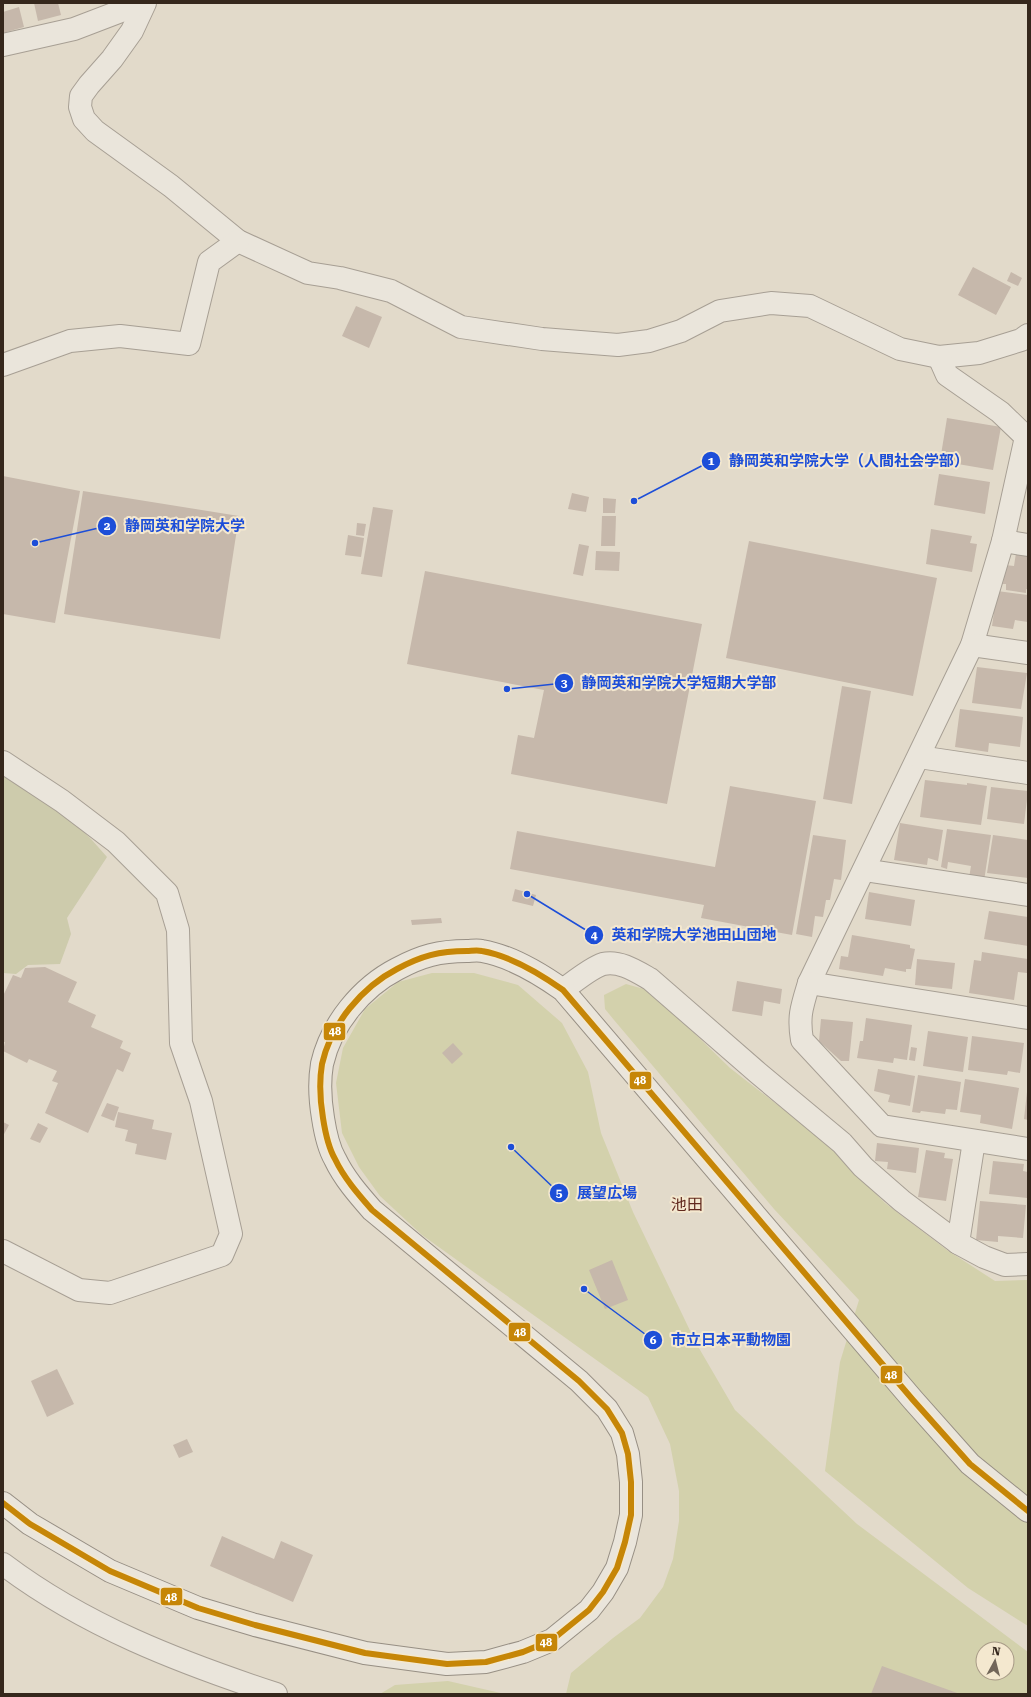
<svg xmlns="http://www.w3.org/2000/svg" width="1031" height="1697" font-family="'Roboto Serif','Noto Sans JP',serif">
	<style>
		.green { fill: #d3d1ac; fill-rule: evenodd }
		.cemetery { fill: #cdcbac }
		.building { fill: #c6b8ab }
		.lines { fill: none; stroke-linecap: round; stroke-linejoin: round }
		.street-casing { stroke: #a79f94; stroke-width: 24 }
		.secondary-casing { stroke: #978f84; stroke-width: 24 }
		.street { stroke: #eae5db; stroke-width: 22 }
		.secondary { stroke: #eae5db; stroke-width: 22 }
		.bus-1-casing { stroke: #f4e8cf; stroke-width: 9 }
		.bus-1 { stroke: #c68607; stroke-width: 6 }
		.labels { text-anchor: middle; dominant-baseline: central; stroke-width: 4; stroke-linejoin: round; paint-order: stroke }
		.quarter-label { font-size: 16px; fill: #61281d; stroke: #f4e8cf }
		.leader { fill: none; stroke: #1d4ed8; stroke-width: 1.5 }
		.callout-dot { fill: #1d4ed8; stroke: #f4e8cf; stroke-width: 1.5 }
		.mark-label { font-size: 12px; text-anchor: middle; font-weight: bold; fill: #fff }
		.callout-label { font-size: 15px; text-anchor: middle; font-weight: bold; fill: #1d4ed8; stroke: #f4e8cf; stroke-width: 4; stroke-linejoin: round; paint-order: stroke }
		.line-badge { stroke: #f4e8cf; stroke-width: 1.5 }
		.badge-label { font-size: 11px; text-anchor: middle; font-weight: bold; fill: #fff }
	</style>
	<rect width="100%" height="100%" fill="#e2daca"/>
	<g class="green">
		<path d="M432 973H474L518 985 562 1023 588 1072 601 1133 633 1212 696 1343 735 1410 857 1524 1028 1652V1694H566L571 1673 613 1638 640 1618 663 1587 673 1559 679 1521V1491L670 1444 648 1397 422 1235 380 1196 359 1167 342 1133 336 1083 343 1048 365 1009 398 982ZM983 1649H1007V1673H983Z"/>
		<polygon points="626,984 651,991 730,1068 824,1141 885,1203 947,1250 995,1281 1028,1280 1028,1626 968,1588 825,1471 840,1362 859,1300 774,1209 614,1020 605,1009 604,995"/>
		<polygon points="448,1681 505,1694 380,1694 395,1685"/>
	</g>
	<polygon class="cemetery" points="3,775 57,805 91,839 107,857 67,918 71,934 60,964 28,965 16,974 3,973"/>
	<g class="building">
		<polygon points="34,3 58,3 61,15 38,21"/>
		<polygon points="19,7 24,27 3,33 3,12"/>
		<polygon points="973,267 1011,287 996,315 958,295"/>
		<polygon points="1011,272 1022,278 1018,286 1007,281"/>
		<polygon points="356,306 382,317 369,348 342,336"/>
		<polygon points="947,418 1001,427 993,470 940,461"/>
		<polygon points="939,474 990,482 985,514 934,505"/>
		<polygon points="3,476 80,491 55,623 3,614"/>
		<polygon points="83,491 239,516 220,639 64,614"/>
		<polygon points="572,493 589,497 586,512 568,509"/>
		<polygon points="603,498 616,499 615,513 603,513"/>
		<polygon points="373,507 393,510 382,577 361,574"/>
		<polygon points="602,516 616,516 615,546 601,546"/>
		<polygon points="357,523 366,524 364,536 356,535"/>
		<polygon points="931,529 972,536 970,543 977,544 972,572 926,564"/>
		<polygon points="348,535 364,538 361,557 345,555"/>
		<polygon points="749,541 937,578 913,696 726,658"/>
		<polygon points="579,544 589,546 583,576 573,574"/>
		<polygon points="596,551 620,552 619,571 595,570"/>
		<polygon points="1016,553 1028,555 1028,590 1026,589 1026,593 1006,590 1006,584 1003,584 1005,565 1014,566"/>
		<polygon points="425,571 702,624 667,804 511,774 518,735 534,738 544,690 407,664"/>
		<polygon points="997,591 1028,595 1028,622 1015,620 1013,629 992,626"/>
		<polygon points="977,667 1027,673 1021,709 972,703"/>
		<polygon points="842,686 871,691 852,804 823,799"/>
		<polygon points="960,709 1023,717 1020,747 989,743 988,752 955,747"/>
		<polygon points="925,780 967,785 967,783 987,786 981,825 920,817"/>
		<polygon points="730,786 816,801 792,935 701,918 704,905 510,869 517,831 715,867"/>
		<polygon points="991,787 1028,791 1024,824 987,819"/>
		<polygon points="900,823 943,830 938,861 928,858 927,865 894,860"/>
		<polygon points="947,829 991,835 984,881 969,878 971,866 948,862 947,869 941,867"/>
		<polygon points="813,835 846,840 841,880 834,879 830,900 826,900 823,917 815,916 812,937 796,934"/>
		<polygon points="993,835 1028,840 1028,878 987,873"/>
		<polygon points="515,889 536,895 533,906 512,901"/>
		<polygon points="869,892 915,900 911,926 865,919"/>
		<polygon points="989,911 1028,917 1028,946 984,939"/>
		<polygon points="441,918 442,923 412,925 411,920"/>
		<polygon points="852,935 910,945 910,948 915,949 911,969 906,969 906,972 885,968 883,976 839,969 841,956 848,957"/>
		<polygon points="982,952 1028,959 1027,973 1018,972 1014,1000 969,993 974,960 981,961"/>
		<polygon points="917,959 955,963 952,989 915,985"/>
		<polygon points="45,967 77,982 68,1002 96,1015 91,1027 123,1041 120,1048 131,1053 123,1072 117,1069 88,1133 45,1113 58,1083 52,1081 57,1071 29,1059 27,1063 3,1051 5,1042 3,1042 3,996 13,975 21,978 25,968"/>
		<polygon points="737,981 782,989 780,1004 764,1001 762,1016 732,1011"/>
		<polygon points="866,1018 912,1025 907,1060 894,1058 893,1063 857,1058 860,1041 863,1041"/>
		<polygon points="821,1019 853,1022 849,1061 841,1061 819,1041"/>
		<polygon points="928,1031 968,1037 963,1072 923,1066"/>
		<polygon points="972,1036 1024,1043 1020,1073 1008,1071 1007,1075 968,1070"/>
		<polygon points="453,1043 463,1054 452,1064 442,1053"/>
		<polygon points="911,1047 917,1048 915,1061 909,1060"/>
		<polygon points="878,1069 915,1076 910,1106 888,1102 890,1095 874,1091"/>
		<polygon points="918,1075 961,1082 957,1110 946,1109 945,1114 921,1111 920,1113 912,1112"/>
		<polygon points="965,1079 1019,1088 1012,1129 980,1123 981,1115 960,1112"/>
		<polygon points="1027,1092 1028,1092 1028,1120 1024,1119"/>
		<polygon points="107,1103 119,1107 114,1121 101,1116"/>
		<polygon points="118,1112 154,1120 152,1129 172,1133 166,1160 135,1154 137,1144 125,1141 128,1130 115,1127"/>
		<polygon points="3,1122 9,1125 3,1136"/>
		<polygon points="38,1123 48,1128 40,1143 30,1139"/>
		<polygon points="877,1143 919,1148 916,1173 887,1169 888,1162 875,1161"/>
		<polygon points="926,1150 945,1153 944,1158 953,1159 946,1201 918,1197"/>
		<polygon points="993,1161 1024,1164 1023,1171 1028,1172 1027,1198 989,1194"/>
		<polygon points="980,1201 1026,1205 1023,1238 998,1236 998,1242 976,1240"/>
		<polygon points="612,1260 628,1300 605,1309 589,1270"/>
		<polygon points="57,1369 74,1404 47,1417 31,1381"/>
		<polygon points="187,1439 193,1452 179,1458 173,1445"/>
		<polygon points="222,1536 274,1559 281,1541 313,1555 293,1602 210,1566"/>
		<polygon points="882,1666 960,1694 871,1694"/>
	</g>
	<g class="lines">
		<g class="street-casing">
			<g id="street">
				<polyline points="145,3 132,31 112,59 89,85 81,96 80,107 84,119 95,131 171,186 238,241 308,273 340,278 391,291 461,327 542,339 618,345 649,341 681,331 720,311 771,303 810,306 900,349 939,357 979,353 1021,340 1028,335"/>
				<polyline points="3,45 74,29 142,3"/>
				<polyline points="939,357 947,375 1000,412 1026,437"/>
				<polyline points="3,365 70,341 120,336 189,344 209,262 238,241"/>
				<path d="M1028 438 1026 437 1003 541 972 645 809 983C802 1006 798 1016 802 1040L882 1126 1028 1149"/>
				<polyline points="1003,541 1028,545"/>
				<polyline points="972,645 1028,653"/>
				<polyline points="919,757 1028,773"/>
				<polyline points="3,762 62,801 116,842 167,893 178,930 181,1043 201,1101 231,1234 222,1255 110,1293 79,1290 3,1251"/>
				<polyline points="864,870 1028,895"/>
				<polyline points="809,983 1028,1018"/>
				<path d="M563 990C572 983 593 967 603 964 619 960 636 971 650 979L758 1073 842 1143 863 1167 902 1201 958 1243"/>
				<polyline points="974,1141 958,1243 984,1257 1005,1265 1028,1264"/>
				<path d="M3 1564C85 1626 179 1662 276 1694"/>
			</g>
		</g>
		<g class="secondary-casing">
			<path id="secondary" d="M3 1503 30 1524 110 1571 198 1608 255 1625 365 1653 447 1664 486 1662 523 1652 552 1640 589 1610 603 1592 617 1568 625 1542 631 1515V1482L628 1454 622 1433 607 1409 579 1381 372 1210C358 1194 344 1178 335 1159 328 1147 325 1131 323 1118 320 1100 319 1082 322 1064 331 1024 362 987 397 969 421 956 439 951 467 951 471 951 477 950 482 951 511 956 539 973 563 990L913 1400 970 1464 1028 1511"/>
		</g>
		<use href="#street" class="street"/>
		<use href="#secondary" class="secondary"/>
		<g class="bus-1-casing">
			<path id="bus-1" d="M3 1503 30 1524 110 1571 198 1608 255 1625 365 1653 447 1664 486 1662 523 1652 552 1640 589 1610 603 1592 617 1568 625 1542 631 1515V1482L628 1454 622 1433 607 1409 579 1381 372 1210C358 1194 344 1178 335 1159 328 1147 325 1131 323 1118 320 1100 319 1082 322 1064 331 1024 362 987 397 969 421 956 439 951 467 951 471 951 477 950 482 951 511 956 539 973 563 990L913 1400 970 1464 1028 1511"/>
		</g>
		<use href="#bus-1" class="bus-1"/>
	</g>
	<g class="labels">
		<g class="quarter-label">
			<text x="687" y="1204">池田</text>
		</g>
	</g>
	<path class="leader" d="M634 501L711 461M35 543L107 526M507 689L564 683M527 894L594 935M511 1147L559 1193M584 1289L653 1340"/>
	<g class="callout-dot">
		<circle cx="634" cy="501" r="4"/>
		<circle cx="35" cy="543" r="4"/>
		<circle cx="507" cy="689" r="4"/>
		<circle cx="527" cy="894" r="4"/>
		<circle cx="511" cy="1147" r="4"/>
		<circle cx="584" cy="1289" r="4"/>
		<circle cx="711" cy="461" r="10"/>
		<circle cx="107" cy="526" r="10"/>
		<circle cx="564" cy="683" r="10"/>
		<circle cx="594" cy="935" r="10"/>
		<circle cx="559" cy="1193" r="10"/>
		<circle cx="653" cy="1340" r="10"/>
	</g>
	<g class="mark-label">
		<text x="711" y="465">1</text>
		<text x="107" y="530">2</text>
		<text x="564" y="687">3</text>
		<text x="594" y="939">4</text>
		<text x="559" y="1197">5</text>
		<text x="653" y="1344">6</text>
	</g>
	<g class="callout-label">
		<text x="849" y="466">静岡英和学院大学（人間社会学部）</text>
		<text x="185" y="531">静岡英和学院大学</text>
		<text x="679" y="688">静岡英和学院大学短期大学部</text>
		<text x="694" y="940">英和学院大学池田山団地</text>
		<text x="607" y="1198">展望広場</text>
		<text x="731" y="1345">市立日本平動物園</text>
	</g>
	<g class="line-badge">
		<rect x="323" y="1022" width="23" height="19" rx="4" fill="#c68607"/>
		<rect x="629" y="1071" width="23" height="19" rx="4" fill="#c68607"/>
		<rect x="508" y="1322" width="23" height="20" rx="4" fill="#c68607"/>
		<rect x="880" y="1365" width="23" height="19" rx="4" fill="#c68607"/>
		<rect x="160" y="1587" width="23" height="19" rx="4" fill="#c68607"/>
		<rect x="535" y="1633" width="23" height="19" rx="4" fill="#c68607"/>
	</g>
	<g class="badge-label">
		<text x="335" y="1035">48</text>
		<text x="640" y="1084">48</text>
		<text x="520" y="1336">48</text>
		<text x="891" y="1379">48</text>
		<text x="171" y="1601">48</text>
		<text x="546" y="1646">48</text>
	</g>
	<rect width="1031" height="1697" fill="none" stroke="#35271c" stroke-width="8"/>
	<g transform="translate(995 1661) rotate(7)"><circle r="19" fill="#f4e8cf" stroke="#a89b87"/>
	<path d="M0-3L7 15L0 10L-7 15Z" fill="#726659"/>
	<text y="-6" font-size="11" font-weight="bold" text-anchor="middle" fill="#35271c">N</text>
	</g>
</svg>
